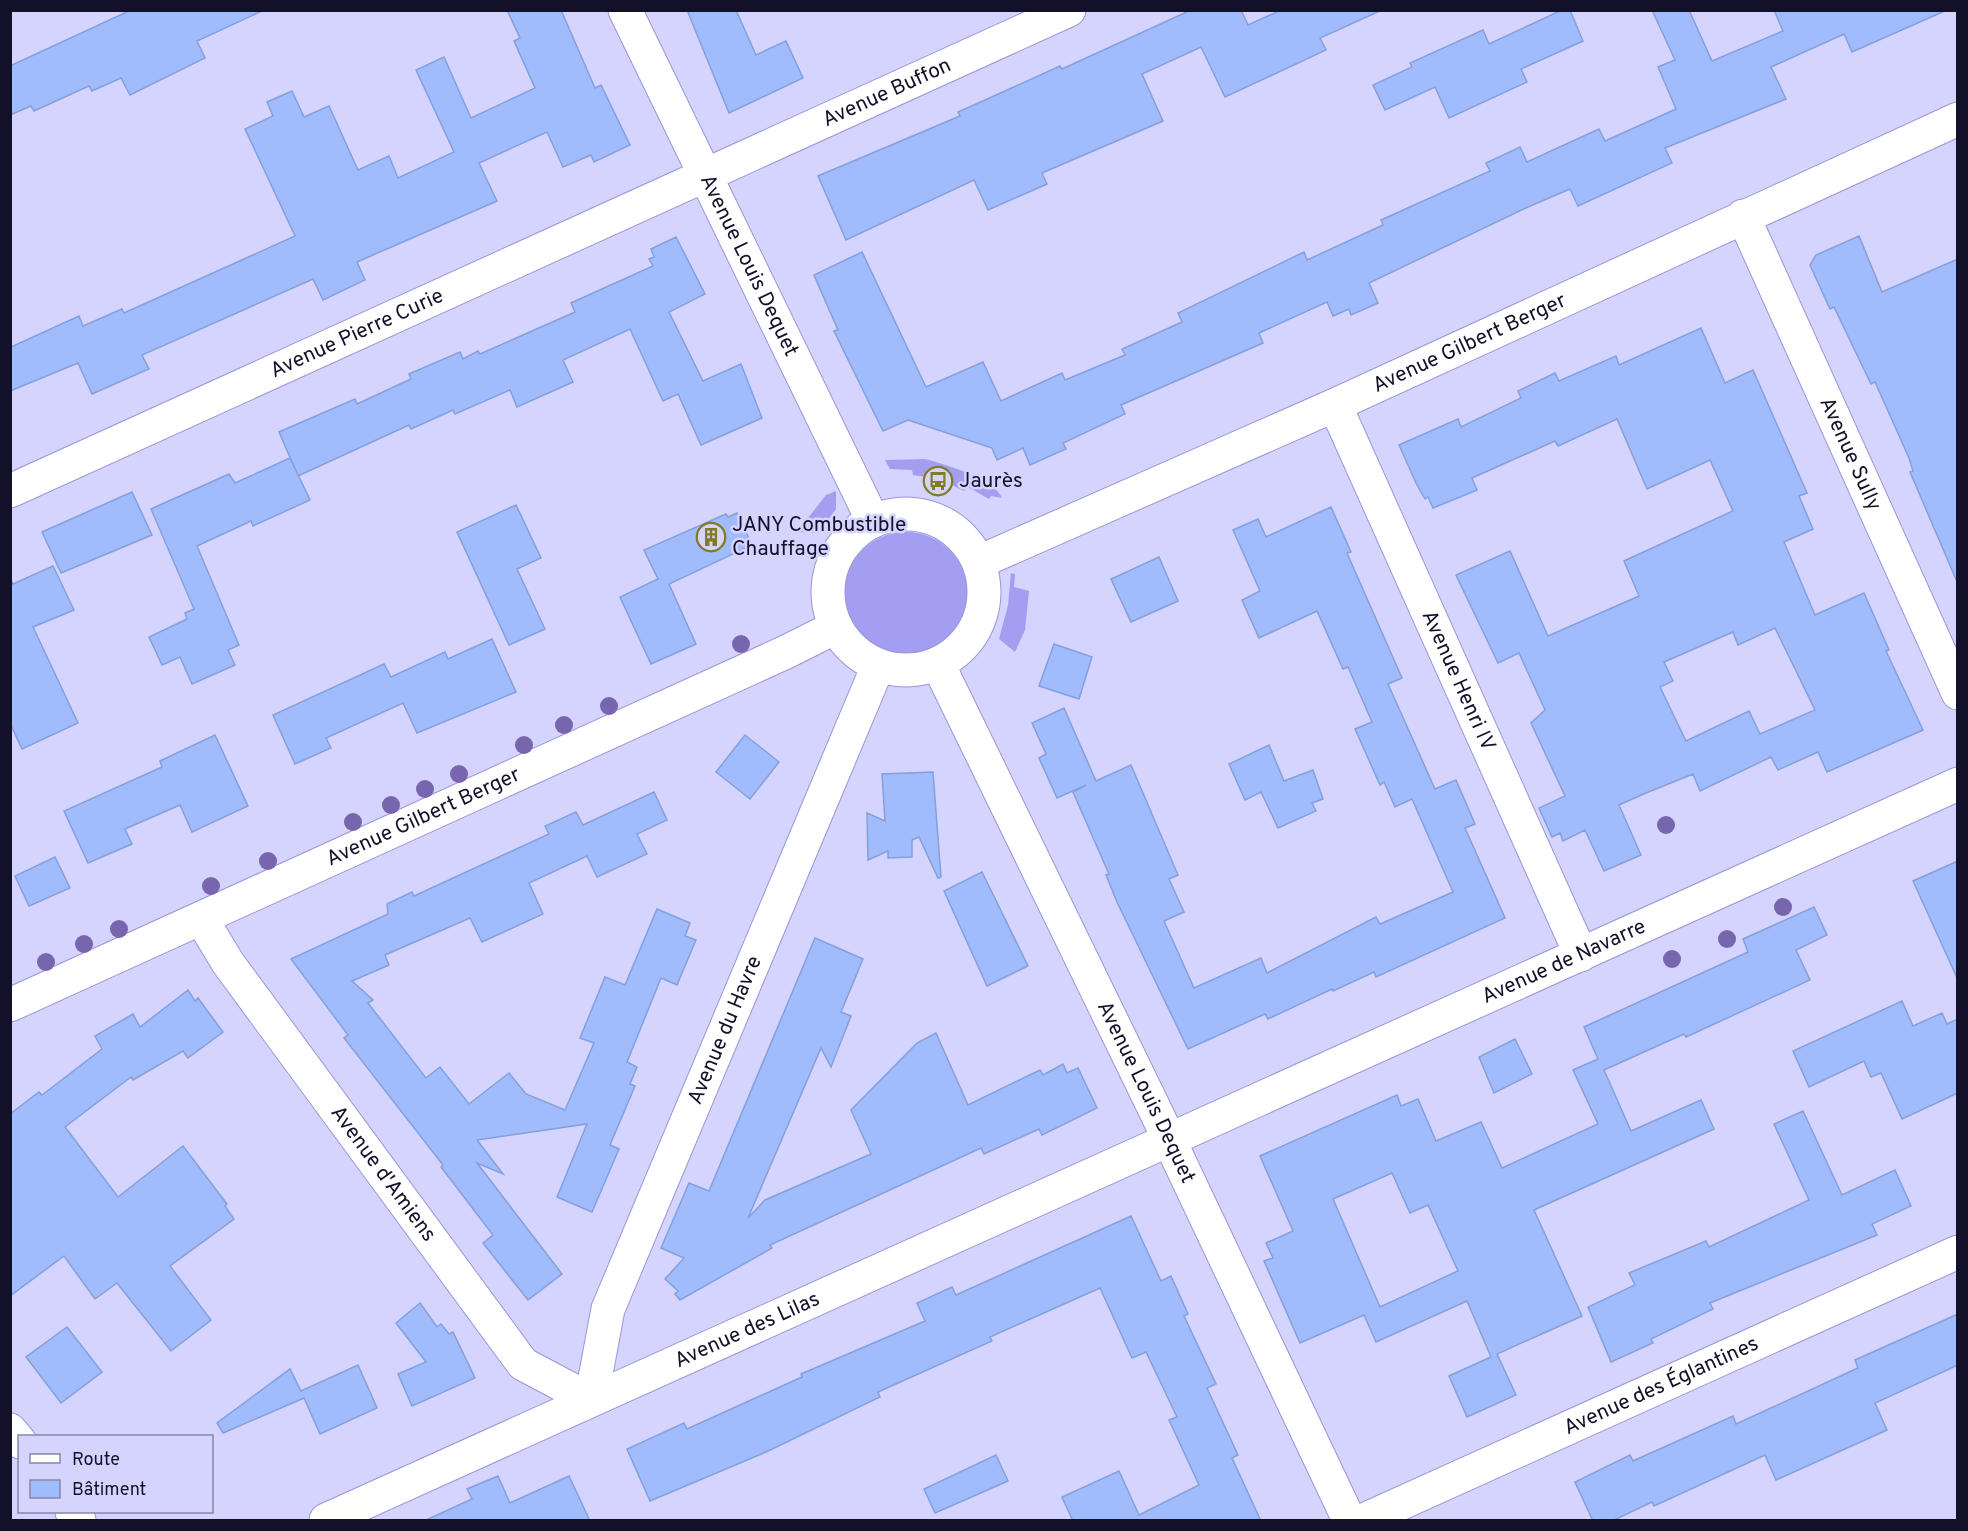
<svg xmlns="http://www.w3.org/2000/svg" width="1968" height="1531" font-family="Overpass,sans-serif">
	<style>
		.green { fill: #a49ef0 }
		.building { fill: #a1bcfc; stroke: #859fdc; stroke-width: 1.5; fill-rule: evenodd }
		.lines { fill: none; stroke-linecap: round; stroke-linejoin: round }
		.minor-casing { stroke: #9a96d8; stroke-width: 35 }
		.tertiary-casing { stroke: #9a96d8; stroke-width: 35 }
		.minor { stroke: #fff; stroke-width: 33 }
		.tertiary { stroke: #fff; stroke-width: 33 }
		.tree { fill: #7765ae }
		.labels { text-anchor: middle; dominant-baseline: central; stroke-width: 5; stroke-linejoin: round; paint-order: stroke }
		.street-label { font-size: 21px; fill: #131029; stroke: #d5d4fe }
		.poi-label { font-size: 21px; fill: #131029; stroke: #d5d4fe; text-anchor: start }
	</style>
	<rect width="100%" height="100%" fill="#d5d4fe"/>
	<g class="green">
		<path d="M925 459C944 464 995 479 1002 498L991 496 989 499 968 487 964 491 940 479 913 475 912 470 890 469 885 460Z"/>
		<polygon points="836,491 836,509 818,533 797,532 826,495"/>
		<circle cx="906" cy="594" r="62"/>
		<polygon points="1011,573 1015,574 1014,587 1029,591 1025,630 1015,652 999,639 1008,605"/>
	</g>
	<g class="building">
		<polygon points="131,10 264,10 197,41 205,58 130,95 121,78 92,91 89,86 34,111 31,106 10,115 10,66"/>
		<polygon points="507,10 561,10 595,88 601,85 630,145 594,162 591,155 563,167 547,132 479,163 497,201 357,262 365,280 323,300 313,279 142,355 149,369 92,394 78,363 10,391 11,347 79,316 83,326 122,309 124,313 295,236 245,129 273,116 267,102 292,91 304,117 329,106 358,170 389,156 398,178 454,152 416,70 444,57 471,118 535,88 514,41 520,38"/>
		<polygon points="687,10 736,10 756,55 786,41 803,78 729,113"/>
		<polygon points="1191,10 1241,10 1248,25 1281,10 1382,10 1320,38 1326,50 1225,97 1201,47 1142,74 1163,121 1042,173 1047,184 988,210 974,180 846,240 818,176 960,116 958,112 1005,91 1060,66 1062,69"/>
		<polygon points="1562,10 1570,10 1583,41 1521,69 1527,82 1449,118 1435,87 1385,110 1373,85 1412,67 1410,63 1483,30 1489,44"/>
		<polygon points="1652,10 1689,10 1712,61 1783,31 1774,10 1947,10 1852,52 1844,34 1771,67 1786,99 1665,148 1672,163 1578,206 1570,189 1528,207 1369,283 1378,303 1351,315 1349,309 1333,316 1327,302 1259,333 1263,343 1121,405 1125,414 1063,443 1066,449 1030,465 1023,448 997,460 992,448 908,420 883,431 834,331 838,330 814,275 862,252 926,387 983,362 1001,401 1062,373 1065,380 1125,355 1122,349 1182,322 1178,313 1304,252 1307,260 1383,225 1381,220 1490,171 1486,163 1520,147 1527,162 1599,129 1605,141 1676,109 1658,67 1675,60"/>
		<polygon points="1859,236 1882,292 1958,259 1958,584 1910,472 1913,471 1909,458 1875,382 1871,384 1834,307 1830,309 1810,265 1816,255"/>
		<polygon points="676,237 705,294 669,312 703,381 741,364 762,418 701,445 678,394 663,401 630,329 563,360 573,382 517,407 510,390 455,414 453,410 411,429 409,425 298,476 279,432 355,399 357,404 411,379 409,374 460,352 463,359 478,351 480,354 575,312 571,303 653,266 649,259 654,257 651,249"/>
		<path d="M1701 328 1725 383 1753 370 1807 493 1799 496 1813 529 1784 542 1815 615 1864 593 1889 650 1886 651 1923 730 1827 772 1818 752 1778 770 1771 757 1700 791 1693 774 1646 793 1619 805 1641 855 1604 871 1585 830 1563 841 1560 833 1552 837 1539 808 1565 796 1531 723 1545 710 1519 653 1498 663 1456 575 1510 551 1548 636 1639 596 1624 561 1733 511 1710 460 1647 489 1617 419 1558 446 1555 441 1472 478 1477 490 1433 508 1428 497 1425 499 1416 483 1399 445 1458 419 1461 427 1521 398 1518 391 1555 373 1559 381 1616 356 1619 365ZM1775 628 1815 710 1760 734 1749 711 1686 741 1660 687 1673 681 1664 662 1733 632 1738 645Z"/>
		<polygon points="290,458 310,500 253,526 251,521 197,546 239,645 228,650 235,665 192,684 180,657 162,665 149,637 187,619 185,613 194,609 151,509 229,474 235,483"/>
		<polygon points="132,492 152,535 61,573 42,532"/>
		<polygon points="516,505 541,558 517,569 545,629 509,645 457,532"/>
		<polygon points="1331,507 1351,552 1347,553 1402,678 1388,684 1435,789 1456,780 1475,824 1465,828 1505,918 1376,977 1374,972 1333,991 1332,989 1268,1019 1265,1014 1188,1049 1117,902 1106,875 1109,874 1073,792 1086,785 1057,798 1039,758 1046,754 1032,723 1064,708 1096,781 1131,765 1178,875 1169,879 1184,912 1164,921 1194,988 1261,958 1267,973 1376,917 1380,924 1453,892 1412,799 1395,807 1384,782 1380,785 1355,729 1372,722 1348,667 1343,669 1317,611 1259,638 1242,600 1260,591 1233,530 1258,519 1266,537"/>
		<polygon points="737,513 752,545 669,584 696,644 651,664 620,597 658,579 644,550 726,514 728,517"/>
		<polygon points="1159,557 1178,601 1131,622 1111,579"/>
		<polygon points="53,566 74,610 33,627 78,723 22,749 10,723 10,578 13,584"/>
		<polygon points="492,639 516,692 417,733 403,703 326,738 331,748 295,764 273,715 384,664 391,677 445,652 448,659"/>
		<polygon points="1054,644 1092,657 1079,699 1039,686"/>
		<polygon points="215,735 248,806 192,832 180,805 125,829 132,844 88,863 64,811 162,767 160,761"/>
		<polygon points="745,735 779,762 750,799 716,772"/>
		<polygon points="1269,745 1284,781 1313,770 1323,799 1312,803 1316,811 1278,828 1261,792 1245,800 1229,764"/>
		<polygon points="933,772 941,877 938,878 919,837 912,840 912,857 888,858 888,851 868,860 867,813 885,821 882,774"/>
		<polygon points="654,792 667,820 637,834 647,854 597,877 587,856 529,883 543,914 482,942 470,918 385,955 389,965 352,981 373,1000 368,1003 426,1078 440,1067 469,1104 509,1073 526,1094 565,1110 594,1043 580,1038 605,977 625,985 657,909 690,923 685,936 696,940 677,985 661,978 627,1062 637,1067 630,1084 635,1086 610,1145 619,1149 592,1212 557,1197 587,1124 477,1140 503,1174 477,1163 562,1274 528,1300 483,1243 493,1235 441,1167 443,1165 344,1038 348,1035 291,959 388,914 387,904 412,892 414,896 549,834 545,826 576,812 583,825"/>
		<polygon points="55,857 70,888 29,906 15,876"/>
		<polygon points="1958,861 1958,980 1913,881"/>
		<polygon points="982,872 1028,966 987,986 944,891"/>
		<path d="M1814 907 1827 935 1796 950 1810 980 1686 1037 1684 1034 1604 1070 1631 1131 1701 1100 1714 1129 1534 1210 1582 1316 1497 1354 1516 1395 1467 1417 1449 1376 1491 1357 1467 1301 1376 1342 1364 1315 1300 1343 1264 1261 1273 1258 1266 1243 1293 1231 1260 1156 1397 1095 1401 1106 1418 1099 1436 1141 1481 1122 1502 1168 1598 1124 1573 1070 1598 1059 1584 1027 1748 952 1743 939ZM1392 1173 1410 1213 1428 1205 1458 1271 1380 1307 1333 1199Z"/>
		<polygon points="815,938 863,959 841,1012 851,1016 831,1067 821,1048 748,1218 765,1200 871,1154 851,1110 917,1043 936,1033 968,1105 1040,1070 1043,1075 1063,1064 1067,1073 1078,1068 1097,1108 1042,1135 1039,1129 984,1154 981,1148 770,1245 772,1248 680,1300 675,1294 678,1291 665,1279 684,1258 661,1248 689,1183 709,1191"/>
		<polygon points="188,990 195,1001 198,998 223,1032 188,1058 183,1051 133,1080 131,1077 65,1127 118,1197 183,1146 227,1204 225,1206 234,1219 170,1266 211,1320 171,1351 117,1283 95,1299 64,1256 10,1296 10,1114 39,1092 42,1095 102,1049 95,1036 133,1014 140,1027"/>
		<polygon points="1902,1001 1913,1026 1942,1013 1947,1024 1958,1019 1958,1093 1902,1119 1881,1073 1871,1077 1864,1061 1809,1087 1793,1051"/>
		<polygon points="1515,1039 1532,1074 1494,1093 1479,1057"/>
		<polygon points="1803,1111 1842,1195 1895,1170 1911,1206 1872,1224 1877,1235 1710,1303 1713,1309 1651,1339 1653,1343 1611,1362 1588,1307 1635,1285 1629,1273 1706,1241 1709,1247 1809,1200 1774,1124"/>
		<polygon points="1131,1216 1161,1281 1171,1276 1188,1314 1184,1316 1216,1384 1207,1388 1238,1455 1232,1458 1261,1521 1073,1521 1062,1497 1119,1471 1139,1515 1199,1485 1169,1420 1177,1417 1146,1352 1132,1358 1100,1288 990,1337 992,1341 878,1392 880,1397 766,1452 650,1501 627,1449 684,1423 687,1429 802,1377 801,1374 925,1321 917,1303 952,1287 956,1295"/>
		<polygon points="420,1303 437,1327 441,1324 449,1334 453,1332 475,1378 412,1406 398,1374 426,1362 396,1323"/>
		<polygon points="1958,1314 1958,1365 1875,1403 1887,1430 1776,1480 1765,1455 1654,1506 1652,1502 1612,1521 1593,1521 1575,1482 1630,1455 1633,1461 1733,1416 1736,1424 1858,1368 1855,1360"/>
		<polygon points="67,1327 102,1372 61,1403 26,1357"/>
		<polygon points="358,1365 377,1408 320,1434 304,1398 223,1433 217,1423 290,1369 301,1391"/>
		<polygon points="996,1455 1008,1481 935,1513 924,1489"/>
		<polygon points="498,1476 510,1503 569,1476 590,1521 424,1521 472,1499 467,1489"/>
	</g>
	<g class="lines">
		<g class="minor-casing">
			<g id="minor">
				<path id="s1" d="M625 10 873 521"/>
				<path id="s2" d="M1743 216 1958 693"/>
				<path id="s3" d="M1335 405 1581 955"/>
				<path id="s4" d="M10 491 1069 10"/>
				<path id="s5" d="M938 664 1156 1112 1349 1520"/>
				<path id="s6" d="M202 920 228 963 523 1364 591 1400 608 1309 878 666"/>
				<polyline points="10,1430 20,1442"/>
				<polyline points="72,1512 79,1520"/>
				<path id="s7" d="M326 1520 1958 784"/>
				<path id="s8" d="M1364 1520 1958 1252"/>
			</g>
		</g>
		<g class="tertiary-casing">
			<g id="tertiary">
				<circle cx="906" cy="592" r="78"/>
				<path id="s9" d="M979 562 1335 405 1958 119"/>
				<path id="s10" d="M10 1005 786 652 836 627"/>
			</g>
		</g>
		<use href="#minor" class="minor"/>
		<use href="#tertiary" class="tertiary"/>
	</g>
	<g class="tree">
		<circle cx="741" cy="644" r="9"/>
		<circle cx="609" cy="706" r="9"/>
		<circle cx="564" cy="725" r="9"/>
		<circle cx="524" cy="745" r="9"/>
		<circle cx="459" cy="774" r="9"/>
		<circle cx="425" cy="789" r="9"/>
		<circle cx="391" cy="805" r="9"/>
		<circle cx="353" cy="822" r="9"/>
		<circle cx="1666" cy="825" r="9"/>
		<circle cx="268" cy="861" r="9"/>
		<circle cx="211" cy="886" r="9"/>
		<circle cx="1783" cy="907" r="9"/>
		<circle cx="119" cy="929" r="9"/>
		<circle cx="1727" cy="939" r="9"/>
		<circle cx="84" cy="944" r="9"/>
		<circle cx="1672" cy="959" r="9"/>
		<circle cx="46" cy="962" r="9"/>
	</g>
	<defs>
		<g id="bus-ring" transform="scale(1.5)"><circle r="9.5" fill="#d5d4fe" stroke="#817c23" stroke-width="1.5"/><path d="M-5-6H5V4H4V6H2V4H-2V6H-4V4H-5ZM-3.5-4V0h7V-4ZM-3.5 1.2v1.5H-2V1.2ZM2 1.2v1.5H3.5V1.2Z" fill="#817c23"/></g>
		<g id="building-ring" transform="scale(1.5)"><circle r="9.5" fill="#d5d4fe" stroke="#817c23" stroke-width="1.5"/><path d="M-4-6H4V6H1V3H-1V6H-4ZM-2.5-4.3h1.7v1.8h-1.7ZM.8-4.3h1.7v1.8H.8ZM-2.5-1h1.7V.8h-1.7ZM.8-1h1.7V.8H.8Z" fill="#817c23"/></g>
	</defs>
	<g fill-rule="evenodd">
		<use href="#bus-ring" x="938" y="481"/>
		<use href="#building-ring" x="711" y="537"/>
	</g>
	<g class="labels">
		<g class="street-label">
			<text stroke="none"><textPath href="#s4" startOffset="963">Avenue Buffon</textPath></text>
			<text stroke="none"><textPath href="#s1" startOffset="284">Avenue Louis Dequet</textPath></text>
			<text stroke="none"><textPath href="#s4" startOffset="381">Avenue Pierre Curie</textPath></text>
			<text stroke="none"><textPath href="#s9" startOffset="537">Avenue Gilbert Berger</textPath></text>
			<text stroke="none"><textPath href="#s2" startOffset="261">Avenue Sully</textPath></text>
			<text stroke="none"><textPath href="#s3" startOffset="302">Avenue Henri IV</textPath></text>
			<text stroke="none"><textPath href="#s10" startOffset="454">Avenue Gilbert Berger</textPath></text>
			<text stroke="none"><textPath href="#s7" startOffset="1358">Avenue de Navarre</textPath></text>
			<text stroke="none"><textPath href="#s6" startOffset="1020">Avenue du Havre</textPath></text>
			<text stroke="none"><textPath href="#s5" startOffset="476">Avenue Louis Dequet</textPath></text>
			<text stroke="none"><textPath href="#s6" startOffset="312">Avenue d'Amiens</textPath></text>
			<text stroke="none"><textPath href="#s7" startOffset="462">Avenue des Lilas</textPath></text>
			<text stroke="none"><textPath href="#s8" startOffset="326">Avenue des Églantines</textPath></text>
		</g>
		<g class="poi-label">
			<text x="959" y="481">Jaurès</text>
			<text x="732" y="525">JANY Combustible<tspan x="732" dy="24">Chauffage</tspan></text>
		</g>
	</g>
	<rect width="1968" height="1531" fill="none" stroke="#131029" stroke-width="24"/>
	<rect x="18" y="1435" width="195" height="78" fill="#d5d4fe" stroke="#8786a9" stroke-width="1.5"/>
	<rect x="30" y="1454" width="30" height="9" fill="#ffffff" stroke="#8786a9" stroke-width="1.5"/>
	<text x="72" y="1465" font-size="18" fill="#131029">Route</text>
	<rect x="30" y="1480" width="30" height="18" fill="#a1bcfc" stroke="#8786a9" stroke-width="1.5"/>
	<text x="72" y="1495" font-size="18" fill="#131029">Bâtiment</text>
</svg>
